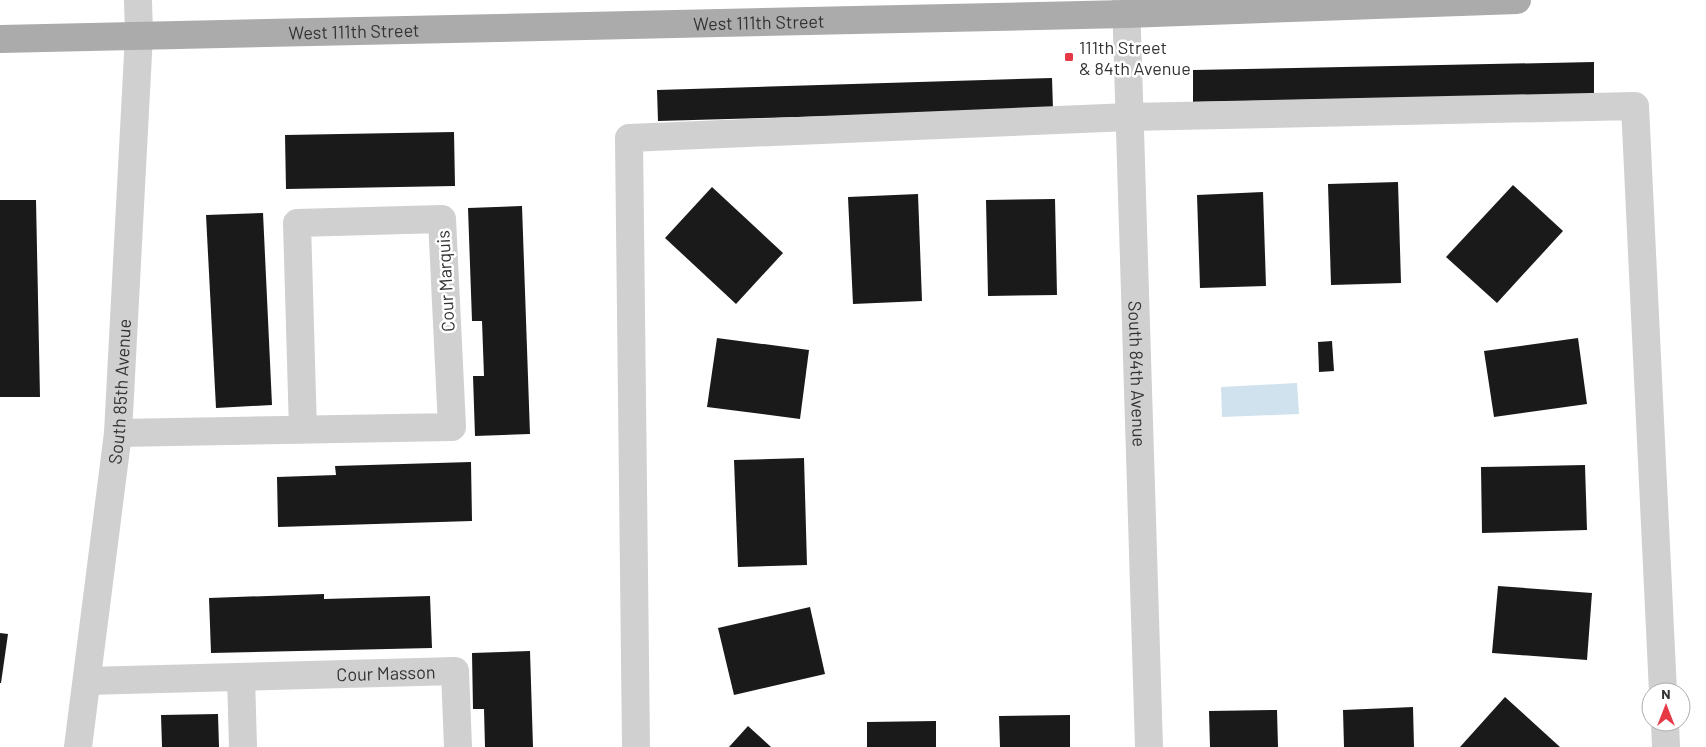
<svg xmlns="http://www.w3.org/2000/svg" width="1706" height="747" font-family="Barlow,sans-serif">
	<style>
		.water { fill: #cfe2ee }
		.building { fill: #1a1a1a }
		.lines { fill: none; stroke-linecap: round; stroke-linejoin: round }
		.minor { stroke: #d0d0d0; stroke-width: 28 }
		.major { stroke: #ababab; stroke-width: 28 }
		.poi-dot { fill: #e63946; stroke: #fff; stroke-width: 2 }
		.labels { text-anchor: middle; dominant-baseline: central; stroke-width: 5; stroke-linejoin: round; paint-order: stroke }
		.street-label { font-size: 18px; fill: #333; stroke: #fff }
		.poi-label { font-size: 18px; fill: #333; stroke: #fff; text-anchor: start }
	</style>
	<rect width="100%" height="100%" fill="#fff"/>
	<polygon class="water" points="1297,383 1299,414 1222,417 1221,387"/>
	<g class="building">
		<polygon points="1594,62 1594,94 1193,102 1193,70"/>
		<polygon points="1052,78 1053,110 658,121 657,90"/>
		<polygon points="454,132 455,186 286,189 285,135"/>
		<polygon points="1398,182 1401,283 1331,285 1328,184"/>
		<polygon points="1513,185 1563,231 1497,303 1446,257"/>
		<polygon points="712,187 783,253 736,304 665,238"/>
		<polygon points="1263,192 1266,286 1200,288 1197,195"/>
		<polygon points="918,194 922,301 853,304 848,197"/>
		<polygon points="1055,199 1057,295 988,296 986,200"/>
		<polygon points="0,200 36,200 40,397 0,397"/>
		<polygon points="522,206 530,434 475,436 473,376 484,376 482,321 472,321 468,208"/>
		<polygon points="263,213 272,405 216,408 206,215"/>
		<polygon points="717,338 809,350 800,419 707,407"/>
		<polygon points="1578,338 1587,404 1494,417 1484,351"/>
		<polygon points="1332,341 1334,371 1319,372 1318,342"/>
		<polygon points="804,458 807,565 738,567 734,460"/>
		<polygon points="471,462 472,521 278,527 277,477 336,475 335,466"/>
		<polygon points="1585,465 1587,530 1482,533 1481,467"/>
		<polygon points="1498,586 1592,593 1587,660 1492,653"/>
		<polygon points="324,594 324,599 430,596 432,648 211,653 209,598"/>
		<polygon points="810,607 825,674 734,695 718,628"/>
		<polygon points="0,633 8,634 1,683 0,683"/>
		<polygon points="530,651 533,747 485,747 484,709 473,709 472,653"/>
		<polygon points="1505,697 1560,747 1460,747"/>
		<polygon points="1413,707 1414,747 1344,747 1343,710"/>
		<polygon points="1277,710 1278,747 1210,747 1209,711"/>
		<polygon points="218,714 219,747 162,747 161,715"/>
		<polygon points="1070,715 1070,747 1000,747 999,716"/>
		<polygon points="936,721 936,747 867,747 867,722"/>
		<polygon points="748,726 771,747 729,747"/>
	</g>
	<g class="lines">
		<g class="minor">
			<path id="s1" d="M1126 0 1149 747"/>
			<polyline points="118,433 452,427 442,219 297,223 303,430"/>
			<polyline points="241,677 243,747"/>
			<path id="s2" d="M87 681 455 671 458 747"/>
			<polyline points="1665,722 1666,747"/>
			<path id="s3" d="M78 747 118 433 139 35 138 0"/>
			<polyline points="636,747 629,138 1129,117 1635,106 1663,692"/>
		</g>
		<path class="major" id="s4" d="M0 39 1126 14 1517 0"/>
	</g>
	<rect class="poi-dot" x="1064" y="52" width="10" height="10" rx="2.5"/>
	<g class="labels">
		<g class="street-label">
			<text stroke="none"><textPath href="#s4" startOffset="759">West 111th Street</textPath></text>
			<text stroke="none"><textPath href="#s4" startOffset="354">West 111th Street</textPath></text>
			<text transform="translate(445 281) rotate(-93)">Cour Marquis</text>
			<text stroke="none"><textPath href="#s1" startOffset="374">South 84th Avenue</textPath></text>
			<text stroke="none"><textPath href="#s3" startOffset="358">South 85th Avenue</textPath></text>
			<text stroke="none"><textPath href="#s2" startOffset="299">Cour Masson</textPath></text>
		</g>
		<g class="poi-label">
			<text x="1079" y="47">111th Street<tspan x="1079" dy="21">&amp; 84th Avenue</tspan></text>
		</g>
	</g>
	<g transform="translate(1666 707)"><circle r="24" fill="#ffffff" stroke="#adadad"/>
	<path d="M0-4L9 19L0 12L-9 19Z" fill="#e63946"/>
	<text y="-8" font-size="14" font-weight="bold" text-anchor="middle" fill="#333333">N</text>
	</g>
</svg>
